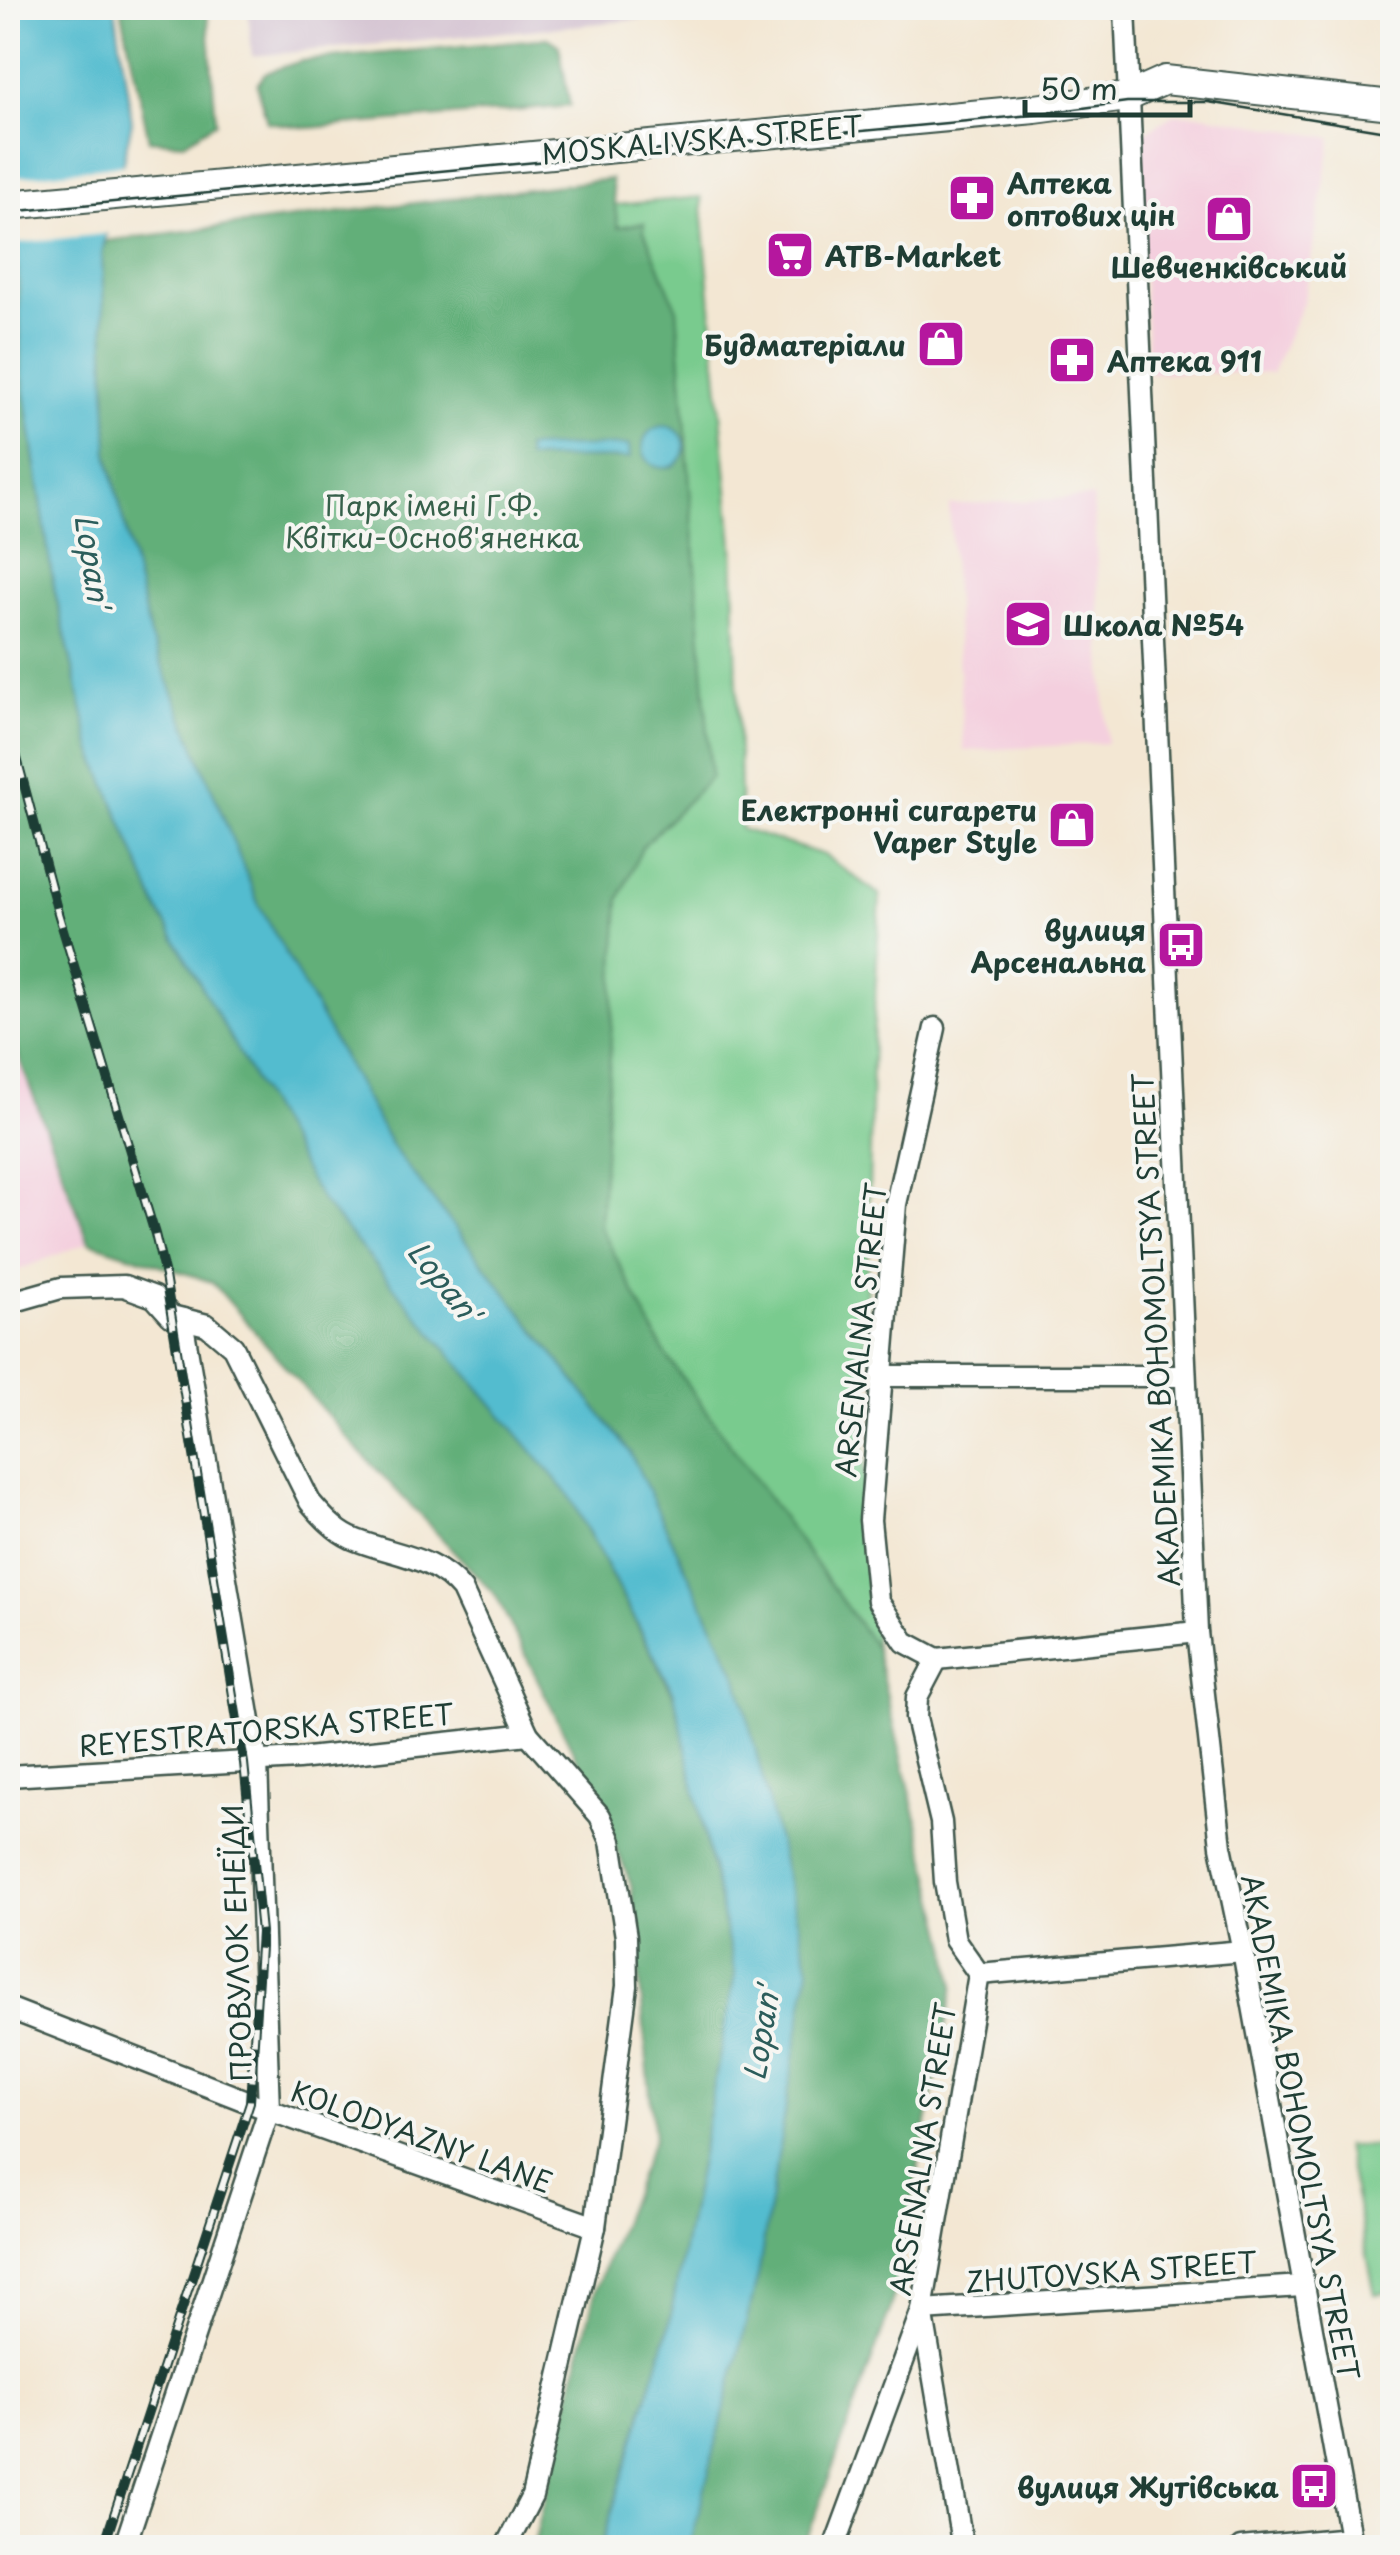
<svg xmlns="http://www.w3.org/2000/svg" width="1400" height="2555" font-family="'Playpen Sans',sans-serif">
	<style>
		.built { fill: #f4cfde }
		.industrial { fill: #d0bdce }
		.green { fill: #79cb8e; stroke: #4c8461; stroke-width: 2.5 }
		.forest { fill: #62af79; stroke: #407656; stroke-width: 2.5 }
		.water { fill: #52bccf; stroke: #387c82; stroke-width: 2.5 }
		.pier { fill: #f3e7d3 }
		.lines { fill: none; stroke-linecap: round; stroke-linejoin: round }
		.street-casing { stroke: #3f564c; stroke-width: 25 }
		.secondary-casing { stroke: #3f564c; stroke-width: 32 }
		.street { stroke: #fff; stroke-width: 20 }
		.secondary { stroke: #fff; stroke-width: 28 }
		.tram { stroke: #1f3d34; stroke-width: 2.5 }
		.rail-casing { stroke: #1f3d34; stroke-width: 10 }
		.rail { stroke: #f6f6f2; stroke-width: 6; stroke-dasharray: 19; stroke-linecap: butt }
		.labels { text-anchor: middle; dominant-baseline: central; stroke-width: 8; stroke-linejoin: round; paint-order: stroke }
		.street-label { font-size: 28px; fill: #1f3d34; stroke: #f6f6f2 }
		.poi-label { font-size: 28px; font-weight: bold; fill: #1f3d34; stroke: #f6f6f2; text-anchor: start }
		.park-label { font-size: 28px; fill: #36604a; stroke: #f6f6f2 }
		.water-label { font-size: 30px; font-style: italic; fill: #2c5d5b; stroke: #f6f6f2 }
	</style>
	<rect width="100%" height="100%" fill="#f6f6f2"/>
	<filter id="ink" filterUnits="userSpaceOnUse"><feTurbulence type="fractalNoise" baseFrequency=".01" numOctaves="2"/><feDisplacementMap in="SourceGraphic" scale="20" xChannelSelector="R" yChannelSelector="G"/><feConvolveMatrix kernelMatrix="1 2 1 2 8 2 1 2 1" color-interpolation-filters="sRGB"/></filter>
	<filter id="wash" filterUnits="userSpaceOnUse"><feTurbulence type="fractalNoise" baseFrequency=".0048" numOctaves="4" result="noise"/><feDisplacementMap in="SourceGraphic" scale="40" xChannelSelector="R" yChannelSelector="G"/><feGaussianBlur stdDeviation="2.25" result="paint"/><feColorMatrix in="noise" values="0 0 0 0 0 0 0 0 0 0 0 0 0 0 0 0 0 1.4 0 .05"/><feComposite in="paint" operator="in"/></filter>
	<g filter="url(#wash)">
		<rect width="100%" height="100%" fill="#f3e7d3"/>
		<g class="built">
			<polygon points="1175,114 1205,115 1332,138 1304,300 1272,373 1149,373 1135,138"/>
			<polygon points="1093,497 1107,743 964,751 949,505"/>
			<polygon points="8,1029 89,1242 8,1274"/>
		</g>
		<polygon class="industrial" points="248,8 761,8 252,56"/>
		<g class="green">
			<polygon points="701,197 733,545 741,829 824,855 880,895 872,1063 863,1445 877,1682 630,1452 393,1148 102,253"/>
			<polygon points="1345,2146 1392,2146 1392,2292 1375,2294"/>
		</g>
		<g class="forest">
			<polygon points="121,8 207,8 216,122 184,143 149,140"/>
			<polygon points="548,38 559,45 570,106 308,128 267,122 257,84 265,73 301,61"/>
			<polygon points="611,179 618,227 644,223 644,231 677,309 711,777 642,847 619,899 600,1226 664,1352 875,1647 948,1946 954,1986 890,2310 804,2547 689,2547 809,1968 630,1452 393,1148 258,904 150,636 108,453 102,253 106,241"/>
			<polygon points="8,266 18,266 22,372 53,583 92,750 157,907 319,1195 569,1495 675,1698 735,1974 668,2330 601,2547 533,2547 596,2288 654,2138 631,1884 590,1785 496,1596 350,1441 212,1282 89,1242 8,1029"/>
		</g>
		<g class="water">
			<polygon points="8,8 115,8 132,122 102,253 108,453 150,636 258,903 393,1148 630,1452 738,1678 809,1968 758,2276 690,2547 601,2547 668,2330 735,1974 674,1693 569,1495 321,1200 157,907 92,750 53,583 22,372"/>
			<circle cx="664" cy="447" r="21"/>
			<polygon points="629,445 630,458 527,459 526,448"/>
		</g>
		<polygon class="pier" points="128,164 113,233 12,244 10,178"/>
	</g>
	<g filter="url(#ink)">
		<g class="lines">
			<g class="street-casing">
				<g id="street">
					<polyline points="1125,8 1197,1632 1221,1846 1243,1951 1352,2548"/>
					<polyline points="935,1028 896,1204 870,1520 878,1601 905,1642 937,1659 917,1697 916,1718 941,1822 945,1882 955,1940 979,1974 922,2310 963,2548"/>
					<path d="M8 1303 61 1288 124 1286 154 1297 171 1316 207 1325 233 1347 310 1502C322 1516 334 1530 351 1538 390 1555 434 1555 462 1590L528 1734 600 1816 611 1841 626 1937 627 1986 595 2227 532 2496 505 2548"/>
					<polyline points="881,1376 1185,1376"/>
					<polyline points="937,1659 1197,1632"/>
					<polyline points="8,1776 298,1759 528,1734"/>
					<polyline points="979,1974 1243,1951"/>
					<polyline points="8,2008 269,2110 595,2227"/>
					<polyline points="124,2548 269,2110 257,1762 182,1319"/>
					<polyline points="834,2548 922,2310 1302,2286"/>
					<polyline points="1241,2548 1350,2538"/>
				</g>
			</g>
			<g class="secondary-casing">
				<polyline id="secondary" points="8,205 1035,109 1127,97 1165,80 1392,105"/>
			</g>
			<use href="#street" class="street"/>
			<use href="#secondary" class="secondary"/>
			<polyline class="tram" points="8,212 1031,115 1127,102 1208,102 1392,132"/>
			<g class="rail-casing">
				<polyline id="rail" points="8,724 58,913 155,1234 165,1276 244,1763 261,1932 250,2102 103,2548"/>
			</g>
			<use href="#rail" class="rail"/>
		</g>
	</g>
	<defs>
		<g id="pharmacy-square" transform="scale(2.5)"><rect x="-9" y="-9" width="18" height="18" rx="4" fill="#b5179e" stroke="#f6f6f2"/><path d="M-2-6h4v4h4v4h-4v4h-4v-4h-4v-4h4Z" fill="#fff"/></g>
		<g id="shop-square" transform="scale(2.5)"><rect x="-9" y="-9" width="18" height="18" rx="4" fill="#b5179e" stroke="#f6f6f2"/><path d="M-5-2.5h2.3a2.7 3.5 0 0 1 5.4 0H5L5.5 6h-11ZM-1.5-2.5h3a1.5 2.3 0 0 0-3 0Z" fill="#fff"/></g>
		<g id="supermarket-square" transform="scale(2.5)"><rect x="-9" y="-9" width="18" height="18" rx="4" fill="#b5179e" stroke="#f6f6f2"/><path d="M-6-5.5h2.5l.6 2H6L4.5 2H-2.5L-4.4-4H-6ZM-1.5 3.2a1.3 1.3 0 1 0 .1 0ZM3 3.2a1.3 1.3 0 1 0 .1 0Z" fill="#fff"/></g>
		<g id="school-square" transform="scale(2.5)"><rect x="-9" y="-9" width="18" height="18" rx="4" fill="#b5179e" stroke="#f6f6f2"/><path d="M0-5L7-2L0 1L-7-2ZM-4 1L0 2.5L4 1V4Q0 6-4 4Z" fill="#fff"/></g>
		<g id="bus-square" transform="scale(2.5)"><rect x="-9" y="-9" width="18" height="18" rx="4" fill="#b5179e" stroke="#f6f6f2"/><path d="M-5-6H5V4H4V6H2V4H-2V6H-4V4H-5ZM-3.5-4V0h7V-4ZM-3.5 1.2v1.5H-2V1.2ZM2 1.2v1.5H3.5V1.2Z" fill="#fff"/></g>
	</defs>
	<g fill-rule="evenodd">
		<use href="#pharmacy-square" x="972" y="198"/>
		<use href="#shop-square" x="1229" y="219"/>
		<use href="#supermarket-square" x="790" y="255"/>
		<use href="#shop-square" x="941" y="344"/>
		<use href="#pharmacy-square" x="1072" y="360"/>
		<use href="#school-square" x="1028" y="624"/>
		<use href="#shop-square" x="1072" y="825"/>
		<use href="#bus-square" x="1181" y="945"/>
		<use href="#bus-square" x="1314" y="2486"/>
	</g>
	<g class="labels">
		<g class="street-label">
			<text transform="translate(702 139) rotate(-5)">MOSKALIVSKA STREET</text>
			<text transform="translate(860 1330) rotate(-84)">ARSENALNA STREET</text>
			<text transform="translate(1155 1330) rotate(-93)">AKADEMIKA BOHOMOLTSYA STREET</text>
			<text transform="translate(266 1729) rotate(-5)">REYESTRATORSKA STREET</text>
			<text transform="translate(236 1943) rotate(-92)">ПРОВУЛОК ЕНЕЇДИ</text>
			<text transform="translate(1301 2127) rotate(79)">AKADEMIKA BOHOMOLTSYA STREET</text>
			<text transform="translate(422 2136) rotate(20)">KOLODYAZNY LANE</text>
			<text transform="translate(922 2149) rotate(-81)">ARSENALNA STREET</text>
			<text transform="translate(1111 2271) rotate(-4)">ZHUTOVSKA STREET</text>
		</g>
		<g class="poi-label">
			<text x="1007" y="182">Аптека<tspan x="1007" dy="32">оптових цін</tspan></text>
			<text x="825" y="255">ATB-Market</text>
			<text x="1229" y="266" text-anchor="middle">Шевченківський</text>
			<text x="906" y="344" text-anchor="end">Будматеріали</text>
			<text x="1107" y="360">Аптека 911</text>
			<text x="1063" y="624">Школа №54</text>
			<text x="1037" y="809" text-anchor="end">Електронні сигарети<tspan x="1037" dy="32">Vaper Style</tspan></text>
			<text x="1146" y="929" text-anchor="end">вулиця<tspan x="1146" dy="32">Арсенальна</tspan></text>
			<text x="1279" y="2486" text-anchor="end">вулиця Жутівська</text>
		</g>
		<g class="park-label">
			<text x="432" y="504">Парк імені Г.Ф.<tspan x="432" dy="32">Квітки-Основ'яненка</tspan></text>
		</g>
		<g class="water-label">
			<text transform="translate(94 561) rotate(81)">Lopan'</text>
			<text transform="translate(445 1281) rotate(51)">Lopan'</text>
			<text transform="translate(760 2033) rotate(-81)">Lopan'</text>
		</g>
	</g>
	<rect width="1400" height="2555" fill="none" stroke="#f6f6f2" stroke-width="40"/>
	<path d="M1025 100v15h165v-15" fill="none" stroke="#1f3d34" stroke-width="5"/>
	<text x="1040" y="100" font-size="30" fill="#1f3d34" stroke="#f6f6f2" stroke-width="8" paint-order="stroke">50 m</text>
</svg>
